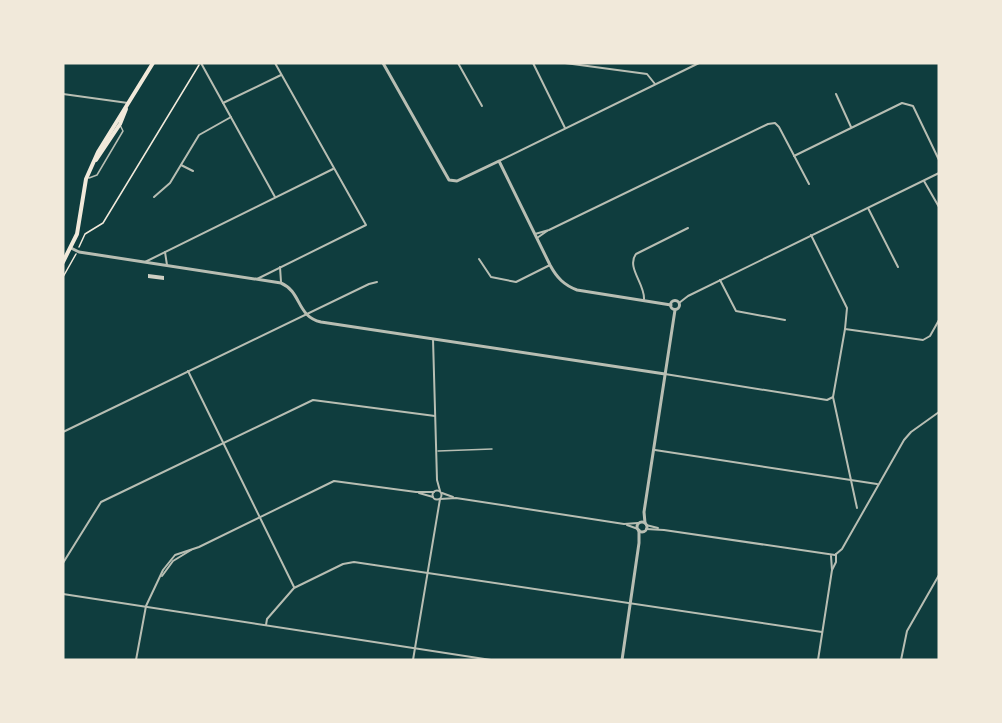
<svg xmlns="http://www.w3.org/2000/svg" width="1002" height="723" font-family="Barlow,sans-serif">
	<style>
		.building { fill: #cfcfc3 }
		.lines { fill: none; stroke-linecap: round; stroke-linejoin: round }
		.path { stroke: #f1e9da; stroke-width: 1.5 }
		.service { stroke: #b8beb3; stroke-width: 1.5 }
		.minor { stroke: #b8beb3; stroke-width: 2 }
		.tertiary { stroke: #b8beb3; stroke-width: 3 }
		.secondary { stroke: #f1e9da; stroke-width: 4 }
	</style>
	<rect width="100%" height="100%" fill="#0f3d3e"/>
	<polygon class="building" points="148,274 164,276 164,280 148,278"/>
	<g class="lines">
		<g class="path">
			<polyline points="79,247 85,234 103,223 199,65"/>
			<polyline points="63,277 76,254"/>
		</g>
		<g class="service">
			<polyline points="89,178 97,175 123,131 120,125"/>
			<polyline points="438,451 492,449"/>
		</g>
		<g class="minor">
			<polyline points="201,63 275,197"/>
			<polyline points="458,63 482,106"/>
			<polyline points="533,63 565,128"/>
			<polyline points="565,63 647,74 655,84"/>
			<polyline points="63,94 128,103"/>
			<polyline points="836,94 851,127"/>
			<polyline points="223,103 281,75"/>
			<polyline points="794,156 902,103 913,106 939,160"/>
			<polyline points="499,161 699,63"/>
			<polyline points="181,165 193,171"/>
			<polyline points="924,181 939,207"/>
			<polyline points="154,197 170,183 199,135 231,117"/>
			<polyline points="868,208 898,267"/>
			<polyline points="535,234 549,230 768,124 775,123 779,127 809,184"/>
			<polyline points="811,235 847,308 845,329 833,397 857,508"/>
			<polyline points="537,238 547,231"/>
			<polyline points="165,252 167,265"/>
			<polyline points="479,259 491,277 516,282 550,265"/>
			<polyline points="145,262 333,169"/>
			<polyline points="280,267 281,282"/>
			<polyline points="257,279 366,225 275,63"/>
			<polyline points="720,280 736,311 785,320"/>
			<path d="M644 299C645 284 626 267 636 254L688 228"/>
			<polyline points="679,303 688,296 939,173"/>
			<polyline points="845,329 923,340 930,336 939,320"/>
			<polyline points="433,339 437,480 440,491"/>
			<polyline points="188,371 294,587"/>
			<polyline points="665,374 827,400 833,397"/>
			<polyline points="63,432 369,284 377,282"/>
			<polyline points="655,450 877,484"/>
			<circle cx="437" cy="495" r="4.5"/>
			<polyline points="419,493 433,497"/>
			<polyline points="442,493 453,497"/>
			<polyline points="440,499 456,498 624,524 638,523"/>
			<polyline points="627,525 638,529"/>
			<polyline points="646,525 658,528"/>
			<polyline points="646,529 664,530 835,555 842,549 904,440 911,432 939,412"/>
			<polyline points="63,563 101,502 313,400 435,416"/>
			<polyline points="832,570 836,562 836,554"/>
			<polyline points="162,576 173,561 191,550"/>
			<polyline points="63,594 491,660"/>
			<polyline points="266,625 267,619 294,588 343,564 354,562 822,632"/>
			<polyline points="136,660 146,606 163,570 175,555 199,547 334,481 416,492 434,492"/>
			<polyline points="413,660 440,499"/>
			<polyline points="818,660 832,570 831,556"/>
			<polyline points="901,660 907,631 939,575"/>
		</g>
		<g class="tertiary">
			<path d="M383 63 449 180 457 181 499 161 550 265C557 278 564 285 577 290L671 305"/>
			<path d="M71 248 79 252 281 283C302 292 296 316 321 322L665 374"/>
			<circle cx="675" cy="305" r="4.5"/>
			<circle cx="642" cy="527" r="5"/>
			<polyline points="645,523 644,512 675,310"/>
			<polyline points="622,660 639,543 639,530"/>
		</g>
		<g class="secondary">
			<polyline points="96,160 120,124 126,109"/>
			<polyline points="63,262 77,234 86,179 98,152 153,63"/>
		</g>
	</g>
	<rect width="1002" height="723" fill="none" stroke="#f1e9da" stroke-width="129"/>
</svg>
